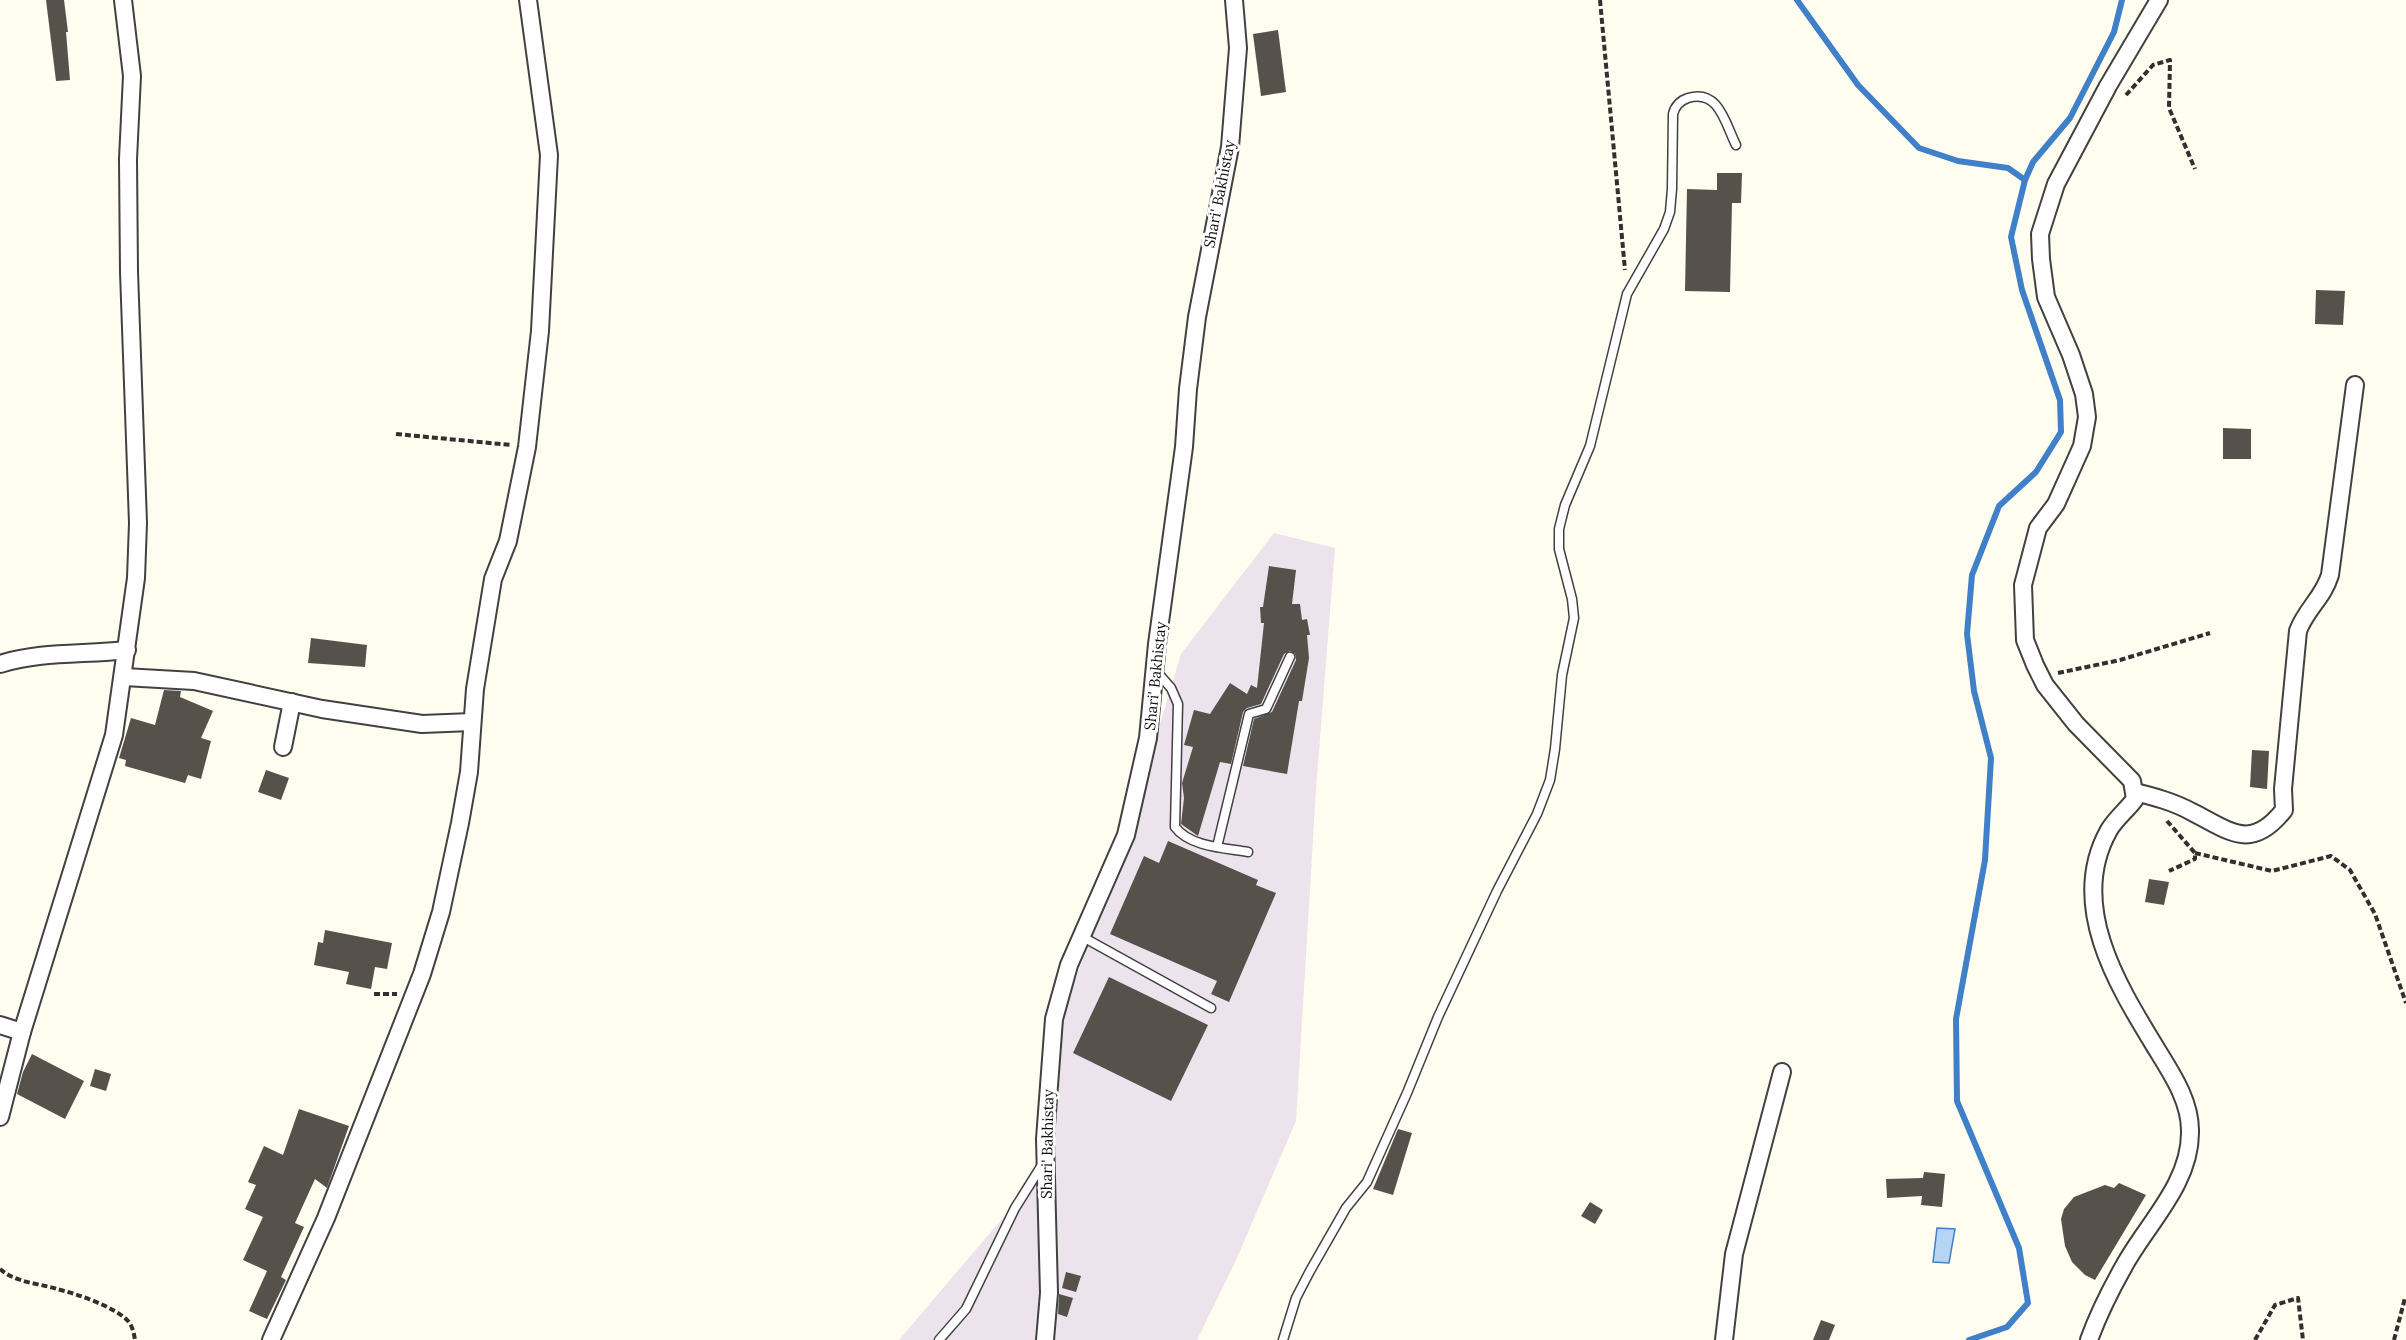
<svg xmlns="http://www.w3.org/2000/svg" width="2406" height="1340" font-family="Lora,serif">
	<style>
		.industrial { fill: #ece3ec }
		.water { fill: #b6d5f4; stroke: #4080c8; stroke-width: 1.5 }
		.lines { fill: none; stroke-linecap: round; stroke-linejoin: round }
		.stream { stroke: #4080c8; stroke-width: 6 }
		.building { fill: #56514b }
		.lane-casing { stroke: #414141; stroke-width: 11 }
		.street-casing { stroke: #414141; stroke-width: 20 }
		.path { stroke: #303030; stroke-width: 4; stroke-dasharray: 6 3; stroke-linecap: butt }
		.lane { stroke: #fff; stroke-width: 8 }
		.street { stroke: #fff; stroke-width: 16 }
		.labels { text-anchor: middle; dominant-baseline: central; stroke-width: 6; stroke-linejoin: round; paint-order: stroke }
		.street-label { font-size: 15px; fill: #0e0e0e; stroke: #fff }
	</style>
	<rect width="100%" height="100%" fill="#fefdf0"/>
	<polygon class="industrial" points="1274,533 1335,548 1316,789 1296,1121 1236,1260 1197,1340 899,1340 1052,1160 1064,1010 1117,867 1181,654"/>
	<polygon class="water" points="1937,1228 1955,1229 1949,1263 1933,1262"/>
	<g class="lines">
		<g class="stream">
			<polyline points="1797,0 1858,85 1919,148 1958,161 2008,168 2025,180"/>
			<polyline points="1969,1340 2007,1327 2028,1303 2019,1248 1957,1101 1956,1019 1985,860 1991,758 1974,691 1967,634 1972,575 1999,506 2036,472 2061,432 2060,400 2022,290 2011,237 2025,180 2033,162 2070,118 2114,32 2122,0"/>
		</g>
	</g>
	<g class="building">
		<polygon points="46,0 64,0 68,32 66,32 70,80 56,81"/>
		<polygon points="1278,30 1286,92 1261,96 1253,34"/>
		<polygon points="1717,173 1742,173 1741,203 1732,203 1730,292 1685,291 1687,189 1717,190"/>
		<polygon points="2316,290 2345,291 2343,325 2315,324"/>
		<polygon points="2223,428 2251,429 2251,459 2223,459"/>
		<polygon points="1269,566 1296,570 1292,604 1300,604 1302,620 1307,619 1310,635 1307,635 1309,658 1302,701 1299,701 1287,774 1243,766 1254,719 1272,712 1296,660 1295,654 1290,651 1284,654 1261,704 1247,708 1243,712 1231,764 1220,762 1198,836 1181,824 1184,798 1182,783 1193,747 1184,745 1194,710 1210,714 1230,683 1247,694 1251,685 1257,688 1264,623 1261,623 1260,607 1263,607"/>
		<polygon points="311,638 367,645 365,667 308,663"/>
		<polygon points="164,690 181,691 180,697 213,711 201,738 211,741 201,779 188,775 185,783 125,766 126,760 119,758 131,718 155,725"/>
		<polygon points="2252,750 2269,751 2267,789 2250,787"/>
		<polygon points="266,770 289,778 281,800 258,792"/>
		<polygon points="1168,841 1258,880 1256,885 1276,893 1229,1002 1211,994 1217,981 1110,934 1144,856 1159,863"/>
		<polygon points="2149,879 2169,882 2164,905 2145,902"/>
		<polygon points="325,930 392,943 387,969 375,967 371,989 346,984 349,972 314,965 318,942 323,943"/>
		<polygon points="1109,977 1208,1025 1171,1101 1073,1053"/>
		<polygon points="32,1054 84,1081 65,1119 17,1094 23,1072"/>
		<polygon points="95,1069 111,1074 106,1091 90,1086"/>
		<polygon points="299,1109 349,1126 327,1188 315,1179 295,1223 304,1227 281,1277 286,1280 267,1319 249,1311 267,1271 243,1260 263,1217 245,1209 256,1185 248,1182 264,1146 283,1155"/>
		<polygon points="1398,1129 1412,1133 1393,1195 1373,1189"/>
		<polygon points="1924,1172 1945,1174 1942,1207 1921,1205 1922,1196 1887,1198 1886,1179 1923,1178"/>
		<polygon points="2119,1183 2146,1195 2095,1280 2085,1275 2072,1262 2065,1246 2061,1219 2064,1209 2074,1197 2105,1185 2114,1188"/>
		<polygon points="1590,1202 1603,1210 1595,1224 1581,1216"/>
		<polygon points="1066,1272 1081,1276 1076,1292 1062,1288"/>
		<polygon points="1059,1294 1073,1298 1067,1317 1058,1314"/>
		<polygon points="1821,1320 1835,1325 1829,1340 1813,1340"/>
	</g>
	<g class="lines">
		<g class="lane-casing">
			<g id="lane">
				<path d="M1156 671 1171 688 1178 704 1175 827C1190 847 1225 848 1248 852"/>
				<polyline points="1217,847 1249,714 1266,709 1290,657"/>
				<polyline points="1081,936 1211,1008"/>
				<polyline points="939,1340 966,1309 1015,1208 1042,1165"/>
				<path d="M1283 1340 1296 1298 1310 1271 1346 1208 1367 1182 1407 1093 1438 1017 1497 891 1537 814 1550 780 1555 749 1562 675 1574 618 1572 599 1559 549V529L1565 505 1590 446 1627 294 1664 229 1670 212 1672 189 1673 114C1675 106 1679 101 1688 98 1719 89 1725 123 1736 145"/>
			</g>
		</g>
		<g class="street-casing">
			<g id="street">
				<path d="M0 664C41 651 85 655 127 650"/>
				<polyline points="124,677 194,681 322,709 422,724 472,722"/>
				<polyline points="283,747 292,702"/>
				<path d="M2135 792C2155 797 2174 802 2192 812 2230 831 2251 852 2284 810L2283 789 2298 631C2306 609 2323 598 2330 575L2355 385"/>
				<polyline points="0,1025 22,1032"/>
				<polyline points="0,1117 22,1032 114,735 136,578 138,523 129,272 128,159 132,76 123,0"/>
				<polyline points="271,1340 326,1218 422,974 441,912 460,823 469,772 475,689 493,579 508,541 527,447 540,331 549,155 528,0"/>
				<polyline points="1045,1340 1049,1293 1045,1139 1054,1019 1069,965 1126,835 1148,738 1157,644 1184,447 1188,389 1197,317 1230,147 1238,48 1234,0"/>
				<polyline points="1724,1340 1734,1254 1782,1072"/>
				<path d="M2089 1340C2098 1315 2111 1289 2124 1266 2147 1224 2190 1184 2190 1133 2191 1104 2174 1077 2159 1053 2120 989 2066 906 2109 830 2116 818 2127 810 2135 799L2132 781 2076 724 2045 685 2035 665 2025 640 2023 585 2038 528 2056 504 2082 446 2087 417 2084 394 2071 355 2046 297 2041 259 2040 234 2056 184 2108 86 2159 0"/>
			</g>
		</g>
		<g class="path">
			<polyline points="1600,0 1625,270"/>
			<polyline points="2126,95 2153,65 2170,60 2169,108 2195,169"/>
			<polyline points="396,434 511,445"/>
			<polyline points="2058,673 2120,660 2210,633"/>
			<polyline points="2167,821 2195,853 2195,859 2169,871"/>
			<polyline points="2195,853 2272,871 2331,856 2350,870 2375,914 2406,1003"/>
			<polyline points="374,994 397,994"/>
			<path d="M0 1269C16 1283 38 1283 57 1289 77 1294 116 1307 129 1322 133 1328 134 1334 135 1340"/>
			<polyline points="2255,1340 2275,1305 2298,1298 2303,1340"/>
			<polyline points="2394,1340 2405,1298"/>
		</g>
		<use href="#lane" class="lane"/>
		<use href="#street" class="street"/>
	</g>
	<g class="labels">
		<g class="street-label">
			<text transform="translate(1219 194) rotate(-79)">Shari' Bakhistay</text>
			<text transform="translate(1155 676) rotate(-84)">Shari' Bakhistay</text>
			<text transform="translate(1047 1144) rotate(-89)">Shari' Bakhistay</text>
		</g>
	</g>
</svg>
